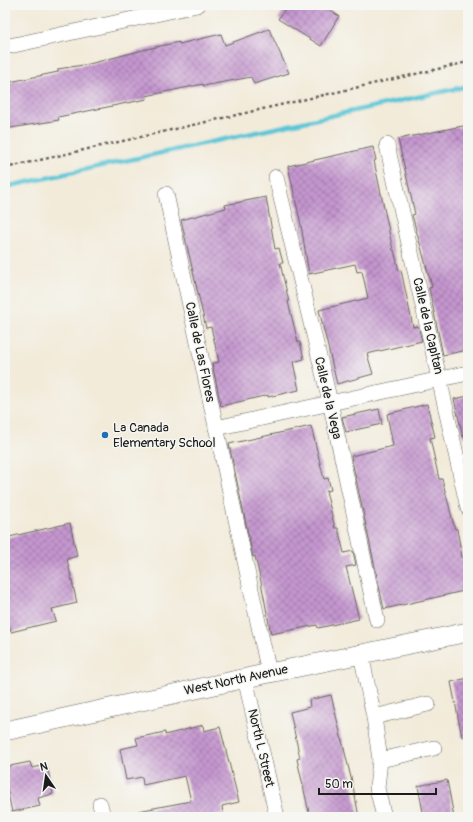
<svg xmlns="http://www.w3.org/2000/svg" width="473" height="822" font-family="Pangolin,sans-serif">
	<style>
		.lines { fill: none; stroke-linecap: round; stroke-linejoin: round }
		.stream { stroke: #5cc6d7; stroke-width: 4.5 }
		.building { fill: url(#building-cross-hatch) }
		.minor-casing { stroke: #67645e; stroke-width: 16 }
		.tertiary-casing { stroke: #67645e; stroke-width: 20 }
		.path { stroke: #67645e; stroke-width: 2.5; stroke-dasharray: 3 3; stroke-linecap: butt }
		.minor { stroke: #fff; stroke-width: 15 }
		.tertiary { stroke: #fff; stroke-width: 19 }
		.poi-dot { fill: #1f6fb2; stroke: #f6f6f2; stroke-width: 1.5 }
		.labels { text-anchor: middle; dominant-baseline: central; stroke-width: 3; stroke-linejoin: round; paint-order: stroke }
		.street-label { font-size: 13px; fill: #1c1c1c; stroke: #f6f6f2 }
		.poi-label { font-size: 13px; fill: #1c1c1c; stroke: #f6f6f2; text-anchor: start }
	</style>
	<defs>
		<pattern id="building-cross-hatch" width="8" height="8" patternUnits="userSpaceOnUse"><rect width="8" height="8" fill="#c596cf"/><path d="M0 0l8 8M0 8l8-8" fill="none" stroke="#9f7aa7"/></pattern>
	</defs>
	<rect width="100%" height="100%" fill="#f6f6f2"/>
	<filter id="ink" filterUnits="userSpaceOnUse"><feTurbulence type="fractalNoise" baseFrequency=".025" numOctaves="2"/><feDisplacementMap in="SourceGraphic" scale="8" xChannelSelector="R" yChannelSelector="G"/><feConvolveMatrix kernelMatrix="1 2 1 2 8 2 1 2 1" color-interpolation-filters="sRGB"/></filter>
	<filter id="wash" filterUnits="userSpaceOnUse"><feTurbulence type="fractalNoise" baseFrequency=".012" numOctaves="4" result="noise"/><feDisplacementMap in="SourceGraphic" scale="16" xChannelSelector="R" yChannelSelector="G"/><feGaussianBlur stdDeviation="0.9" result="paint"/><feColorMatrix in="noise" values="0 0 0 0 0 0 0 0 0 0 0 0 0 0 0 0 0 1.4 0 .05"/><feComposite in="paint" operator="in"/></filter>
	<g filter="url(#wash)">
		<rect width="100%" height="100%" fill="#f2ebda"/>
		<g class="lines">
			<polyline class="stream" points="5,187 468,86"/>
		</g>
		<g id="blocks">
			<g class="building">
				<polygon points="288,5 321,5 339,16 321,46 278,19"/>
				<polygon points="269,29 289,73 254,84 251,77 203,86 203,84 146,96 147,99 58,117 59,120 5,129 5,83 58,72 58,69 89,64 147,49 179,42 179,44 221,34 225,45"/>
				<polygon points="468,125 468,350 443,355 429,288 432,287 412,215 415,214 398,139"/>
				<polygon points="373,147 376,160 374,161 393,250 394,250 399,271 401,270 413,327 418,326 422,341 367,354 373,374 337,384 319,310 368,298 362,271 357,272 355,264 309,274 301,225 288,166"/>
				<polygon points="266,197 275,249 279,248 283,263 280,263 289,302 288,302 298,342 300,342 304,359 293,362 299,390 268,397 268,395 221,406 212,363 219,362 211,327 206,328 181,220 226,208 225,205"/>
				<polygon points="468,396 468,437 463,437 454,399"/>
				<polygon points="427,404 435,437 430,438 439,479 442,479 455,529 457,529 468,590 384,609 351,456 393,446 387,414"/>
				<polygon points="379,409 382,424 346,432 342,417"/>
				<polygon points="311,426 324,479 328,478 331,490 326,491 335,528 338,528 344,553 353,551 356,565 346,567 359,619 318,628 317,625 271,634 261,582 255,556 253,557 229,444"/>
				<polygon points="70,523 77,556 67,559 77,603 52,609 56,621 11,632 10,627 5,628 5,538"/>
				<polygon points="468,678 468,736 462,737 451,682"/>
				<polygon points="331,695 353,786 359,817 310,817 297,759 300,758 290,712 310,707 309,700"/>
				<polygon points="203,725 204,731 220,727 239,802 222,806 223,814 210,817 138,817 138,811 191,801 185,776 143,785 142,777 126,780 120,749 138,745 136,738 165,732 165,735"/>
				<polygon points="30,762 32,768 47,765 53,794 38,798 40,806 12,812 5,780 5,767"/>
				<polygon points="447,780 454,817 424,817 418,786"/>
			</g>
		</g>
	</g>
	<g filter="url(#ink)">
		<use href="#blocks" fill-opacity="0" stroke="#67645e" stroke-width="1"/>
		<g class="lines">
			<g class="minor-casing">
				<g id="minor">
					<polyline points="5,47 197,5"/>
					<polyline points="387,145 468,508"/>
					<polyline points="276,177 330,402 377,620"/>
					<polyline points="166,194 269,673"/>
					<polyline points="216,428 468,373"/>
					<polyline points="361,654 374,717 380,760 377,788 384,817"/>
					<polyline points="245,678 277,817"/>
					<polyline points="374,717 428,704"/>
					<polyline points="380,760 434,748"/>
					<polyline points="100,804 103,817"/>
				</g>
			</g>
			<g class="tertiary-casing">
				<polyline id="tertiary" points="5,731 260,675 468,632"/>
			</g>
			<polyline class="path" points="5,168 468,62"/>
			<use href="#minor" class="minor"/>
			<use href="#tertiary" class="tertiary"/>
		</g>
	</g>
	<circle class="poi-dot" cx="105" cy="435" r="4"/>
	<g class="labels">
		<g class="street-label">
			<text transform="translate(428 326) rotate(77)">Calle de la Capltan</text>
			<text transform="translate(200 352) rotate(78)">Calle de Las Flores</text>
			<text transform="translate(328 398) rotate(77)">Calle de la Vega</text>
			<text transform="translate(236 680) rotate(-12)">West North Avenue</text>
			<text transform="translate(261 748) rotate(77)">North L Street</text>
		</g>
		<g class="poi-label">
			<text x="113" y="428">La Canada<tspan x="113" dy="15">Elementary School</tspan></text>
		</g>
	</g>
	<rect width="473" height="822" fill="none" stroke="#f6f6f2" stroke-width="20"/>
	<g transform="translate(46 776) rotate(347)" stroke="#f6f6f2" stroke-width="3" paint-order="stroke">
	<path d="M0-3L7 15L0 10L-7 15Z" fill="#1c1c1c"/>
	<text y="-6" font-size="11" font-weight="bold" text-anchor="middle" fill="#1c1c1c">N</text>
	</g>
	<path d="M319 788v6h117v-6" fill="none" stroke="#1c1c1c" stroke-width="2"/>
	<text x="325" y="788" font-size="12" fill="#1c1c1c" stroke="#f6f6f2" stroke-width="3" paint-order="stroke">50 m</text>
</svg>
